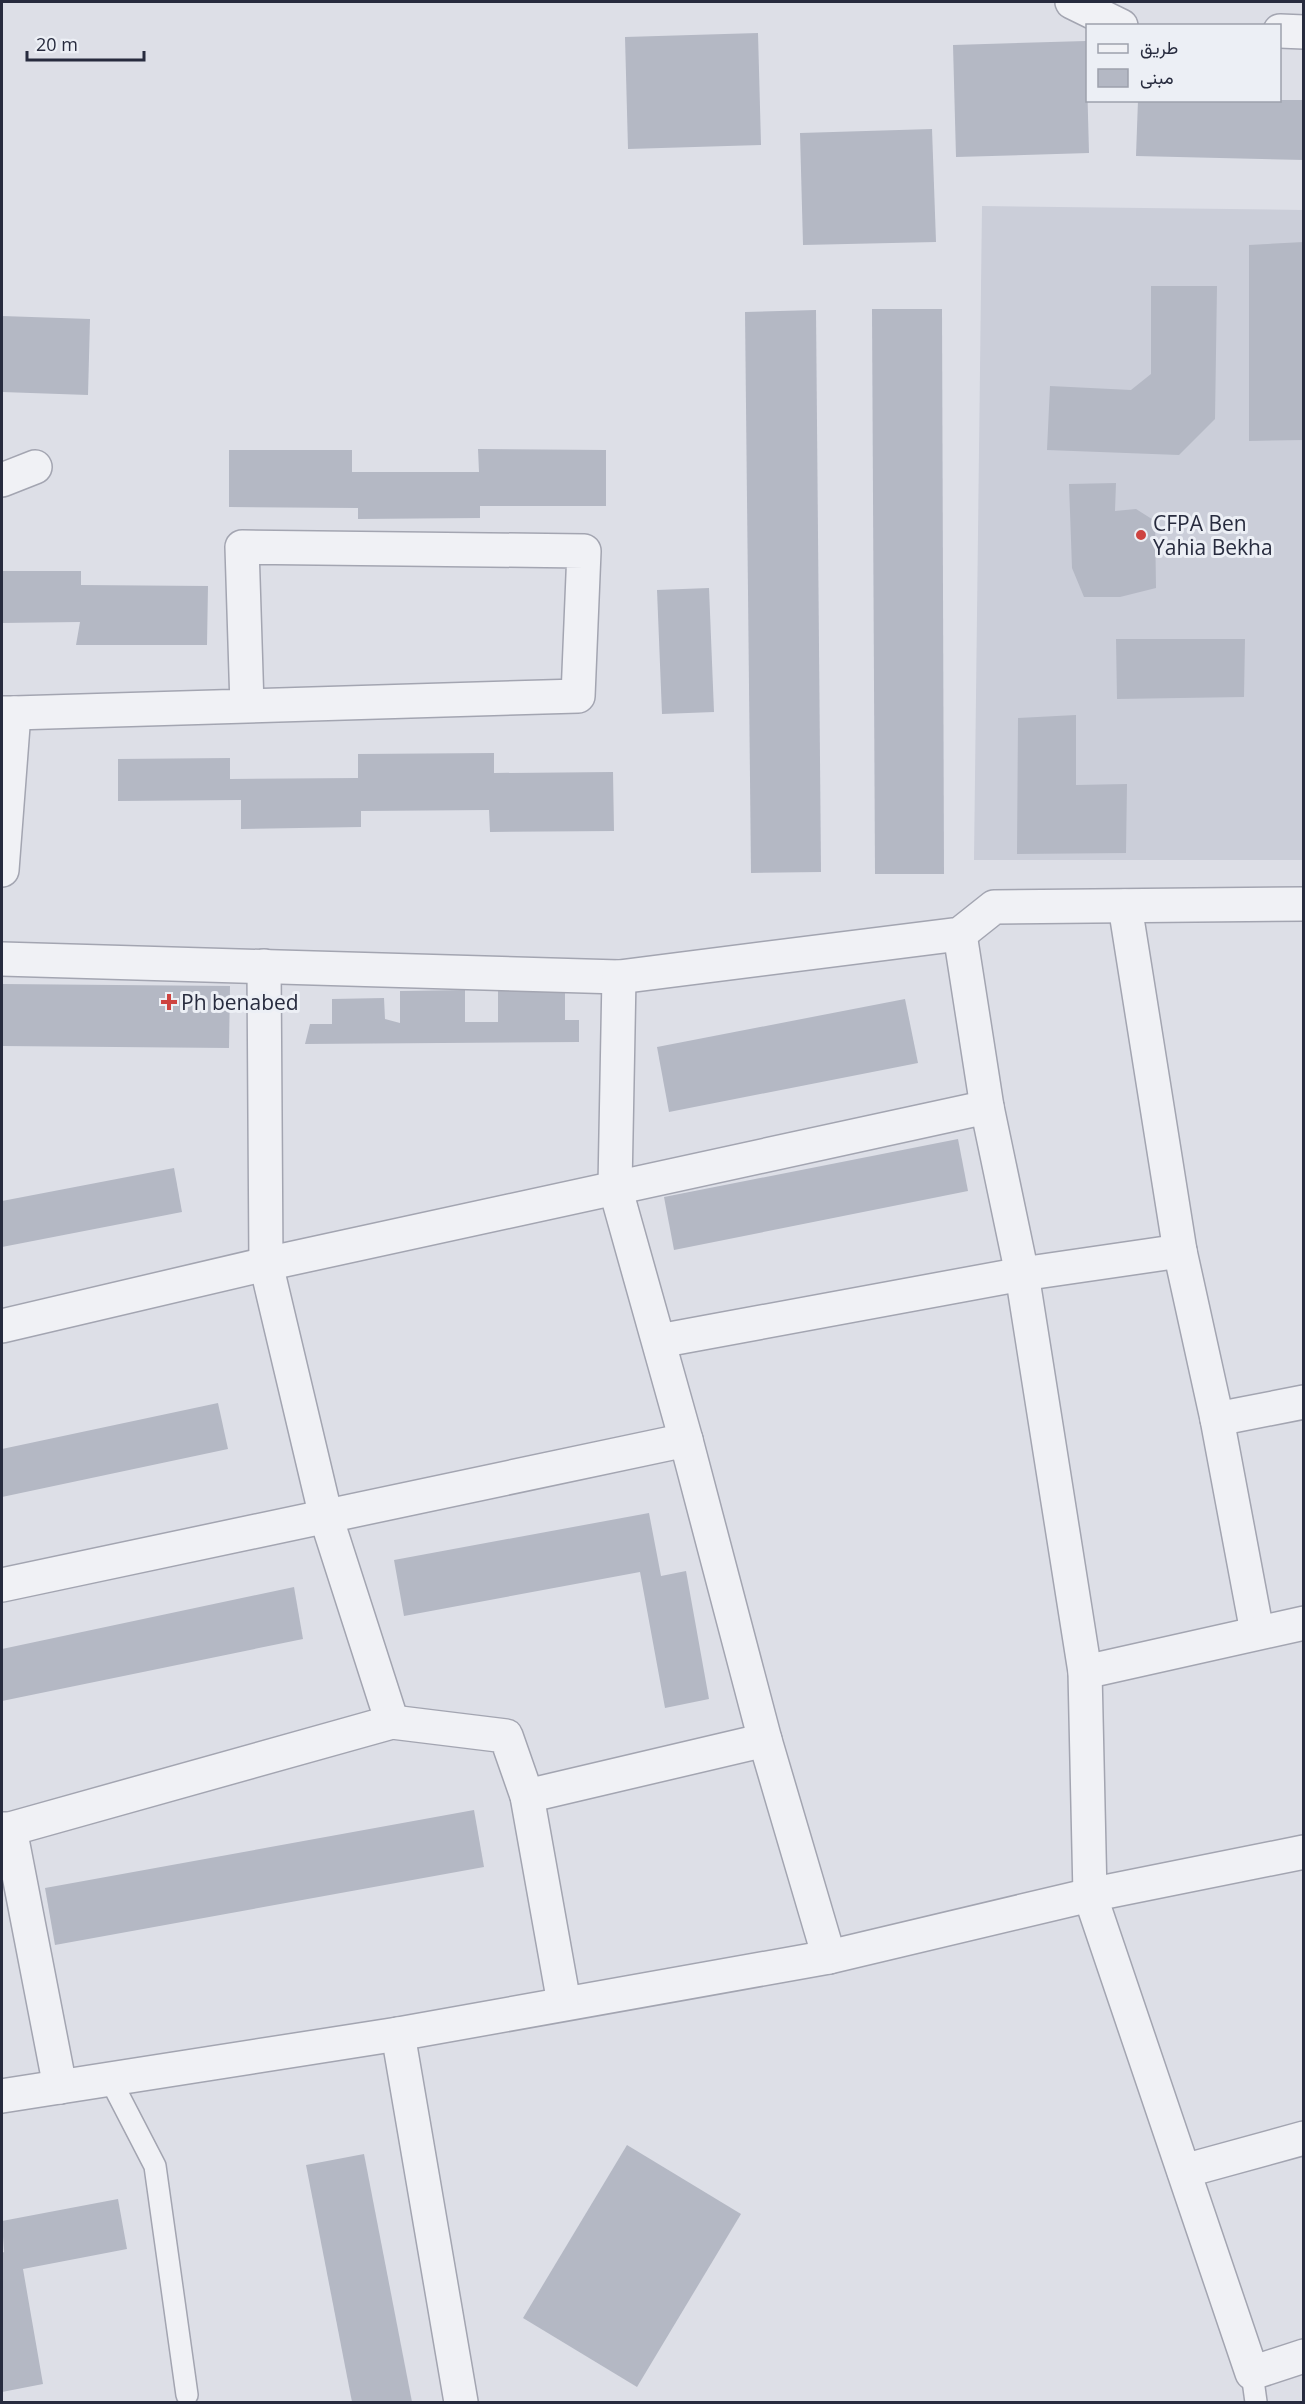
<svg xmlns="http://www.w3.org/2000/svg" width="1305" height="2404" font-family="'Open Sans',Vazirmatn,sans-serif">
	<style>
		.built { fill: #cbced9 }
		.building { fill: #b4b8c4 }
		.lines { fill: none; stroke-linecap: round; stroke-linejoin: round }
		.service-casing { stroke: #a3a5b1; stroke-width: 24 }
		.minor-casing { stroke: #a3a5b1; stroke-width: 36 }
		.tertiary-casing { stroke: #a3a5b1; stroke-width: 36 }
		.service { stroke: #f0f1f5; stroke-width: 21 }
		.minor { stroke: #f0f1f5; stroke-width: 33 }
		.tertiary { stroke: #f0f1f5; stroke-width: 33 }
		.poi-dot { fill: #ce4340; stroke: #eceff5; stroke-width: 2 }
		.labels { text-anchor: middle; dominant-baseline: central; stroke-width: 6; stroke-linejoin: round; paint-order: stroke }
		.poi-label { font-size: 21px; fill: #272b3e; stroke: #eceff5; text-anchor: start }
	</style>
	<rect width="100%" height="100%" fill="#dddfe7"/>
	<polygon class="built" points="982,206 1303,210 1303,860 974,860"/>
	<g class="building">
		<polygon points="758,33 761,145 628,149 625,37"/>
		<polygon points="1086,41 1089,153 956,157 953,45"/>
		<polygon points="1138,100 1304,100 1304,160 1136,156"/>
		<polygon points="932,129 936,242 803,245 800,133"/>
		<polygon points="1304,242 1304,440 1249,441 1249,245"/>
		<polygon points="1151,286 1217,286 1215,419 1179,455 1047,450 1050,386 1131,390 1151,374"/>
		<polygon points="872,309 942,309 944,874 875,874"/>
		<polygon points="816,310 821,872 751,873 745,312"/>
		<polygon points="2,316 90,319 88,395 2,392"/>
		<polygon points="478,449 606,450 606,506 480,506 480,518 358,519 358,508 229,507 229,450 352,450 352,472 479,472"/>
		<polygon points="1116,483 1115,511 1136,509 1155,521 1156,588 1120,597 1084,597 1072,568 1069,484"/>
		<polygon points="2,571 81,571 81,585 208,586 207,645 76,645 80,622 2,623"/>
		<polygon points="709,588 714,712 662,714 657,590"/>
		<polygon points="1116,639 1245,639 1244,697 1117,699"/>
		<polygon points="1076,715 1076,785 1127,784 1126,853 1017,854 1018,718"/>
		<polygon points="494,753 494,773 613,772 614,831 490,832 489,810 361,811 361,827 241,829 241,800 118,801 118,759 230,758 230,779 358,778 358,754"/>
		<polygon points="2,984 230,986 229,1048 2,1046"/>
		<polygon points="465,990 465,1022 498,1022 498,990 565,990 565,1020 579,1020 579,1042 305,1044 310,1024 332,1024 332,999 384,998 385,1019 400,1023 400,991"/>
		<polygon points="905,999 918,1063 669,1112 657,1047"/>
		<polygon points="958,1139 968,1191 674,1250 664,1197"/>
		<polygon points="174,1168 182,1212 2,1247 2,1201"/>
		<polygon points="218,1403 228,1449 2,1497 2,1449"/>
		<polygon points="649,1513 661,1576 686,1571 709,1699 665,1708 640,1572 404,1616 394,1560"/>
		<polygon points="294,1587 303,1639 2,1701 2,1649"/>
		<polygon points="474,1810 484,1867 55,1945 45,1888"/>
		<polygon points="627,2145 741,2214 637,2387 523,2318"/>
		<polygon points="364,2154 412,2402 352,2402 306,2165"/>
		<polygon points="118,2199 127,2249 23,2269 43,2384 2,2392 2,2253 4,2252 2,2221"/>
	</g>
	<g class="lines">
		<g class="service-casing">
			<g id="service">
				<polyline points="110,2079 155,2166 187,2395"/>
				<polyline points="1252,2373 1256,2402"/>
			</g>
		</g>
		<g class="minor-casing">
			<g id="minor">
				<polyline points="1072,2 1121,26"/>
				<polyline points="1280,31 1304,32"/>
				<polyline points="2,480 35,467"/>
				<polyline points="2,713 14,713 2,870"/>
				<polyline points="14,713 578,696 584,551 242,547 247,706"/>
				<polyline points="1125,906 1180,1251 1217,1419 1257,1632"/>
				<polyline points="960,934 987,1107 1022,1274 1085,1672 1090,1895 1252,2373 1304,2356"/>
				<polyline points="2,959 619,977 960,934 994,907 1304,904"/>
				<polyline points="264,966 266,1264 326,1517 392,1722"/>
				<polyline points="619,977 615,1187 686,1440 765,1740 829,1957"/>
				<polyline points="2,1326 266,1264 987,1107"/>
				<polyline points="659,1341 1022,1274 1180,1251"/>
				<polyline points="1217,1419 1304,1402"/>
				<polyline points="2,1585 686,1440"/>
				<polyline points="1085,1672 1304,1623"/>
				<polyline points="527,1796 765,1740"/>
				<polyline points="2,1829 10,1829 392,1722 506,1736 527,1796 564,2003"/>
				<polyline points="10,1829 60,2087"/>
				<polyline points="398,2034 461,2402"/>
				<polyline points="1184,2171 1304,2138"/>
			</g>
		</g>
		<g class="tertiary-casing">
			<polyline id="tertiary" points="2,2096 398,2034 829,1957 1090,1895 1304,1852"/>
		</g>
		<use href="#service" class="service"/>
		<use href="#minor" class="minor"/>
		<use href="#tertiary" class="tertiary"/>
	</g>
	<g class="poi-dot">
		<circle cx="1141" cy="535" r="6"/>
		<path d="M166 993h6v6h6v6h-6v6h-6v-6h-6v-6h6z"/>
	</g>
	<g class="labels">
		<g class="poi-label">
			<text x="1153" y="523">CFPA Ben<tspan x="1153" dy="24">Yahia Bekha</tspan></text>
			<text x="181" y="1002">Ph benabed</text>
		</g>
	</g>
	<rect width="1305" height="2404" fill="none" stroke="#272b3e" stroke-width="6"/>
	<rect x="1086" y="24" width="195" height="78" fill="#eceff5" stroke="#9da1ac" stroke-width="1.5"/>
	<rect x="1098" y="44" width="30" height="9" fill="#f0f1f5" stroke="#9da1ac" stroke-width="1.5"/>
	<text x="1140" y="54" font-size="18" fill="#272b3e">طريق</text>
	<rect x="1098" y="69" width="30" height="18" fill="#b4b8c4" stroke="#9da1ac" stroke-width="1.5"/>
	<text x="1140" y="84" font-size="18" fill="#272b3e">مبنى</text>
	<path d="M27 51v9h117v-9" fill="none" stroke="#272b3e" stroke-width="3"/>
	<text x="36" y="51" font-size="18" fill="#272b3e" stroke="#eceff5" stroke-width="4.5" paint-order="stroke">20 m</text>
</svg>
